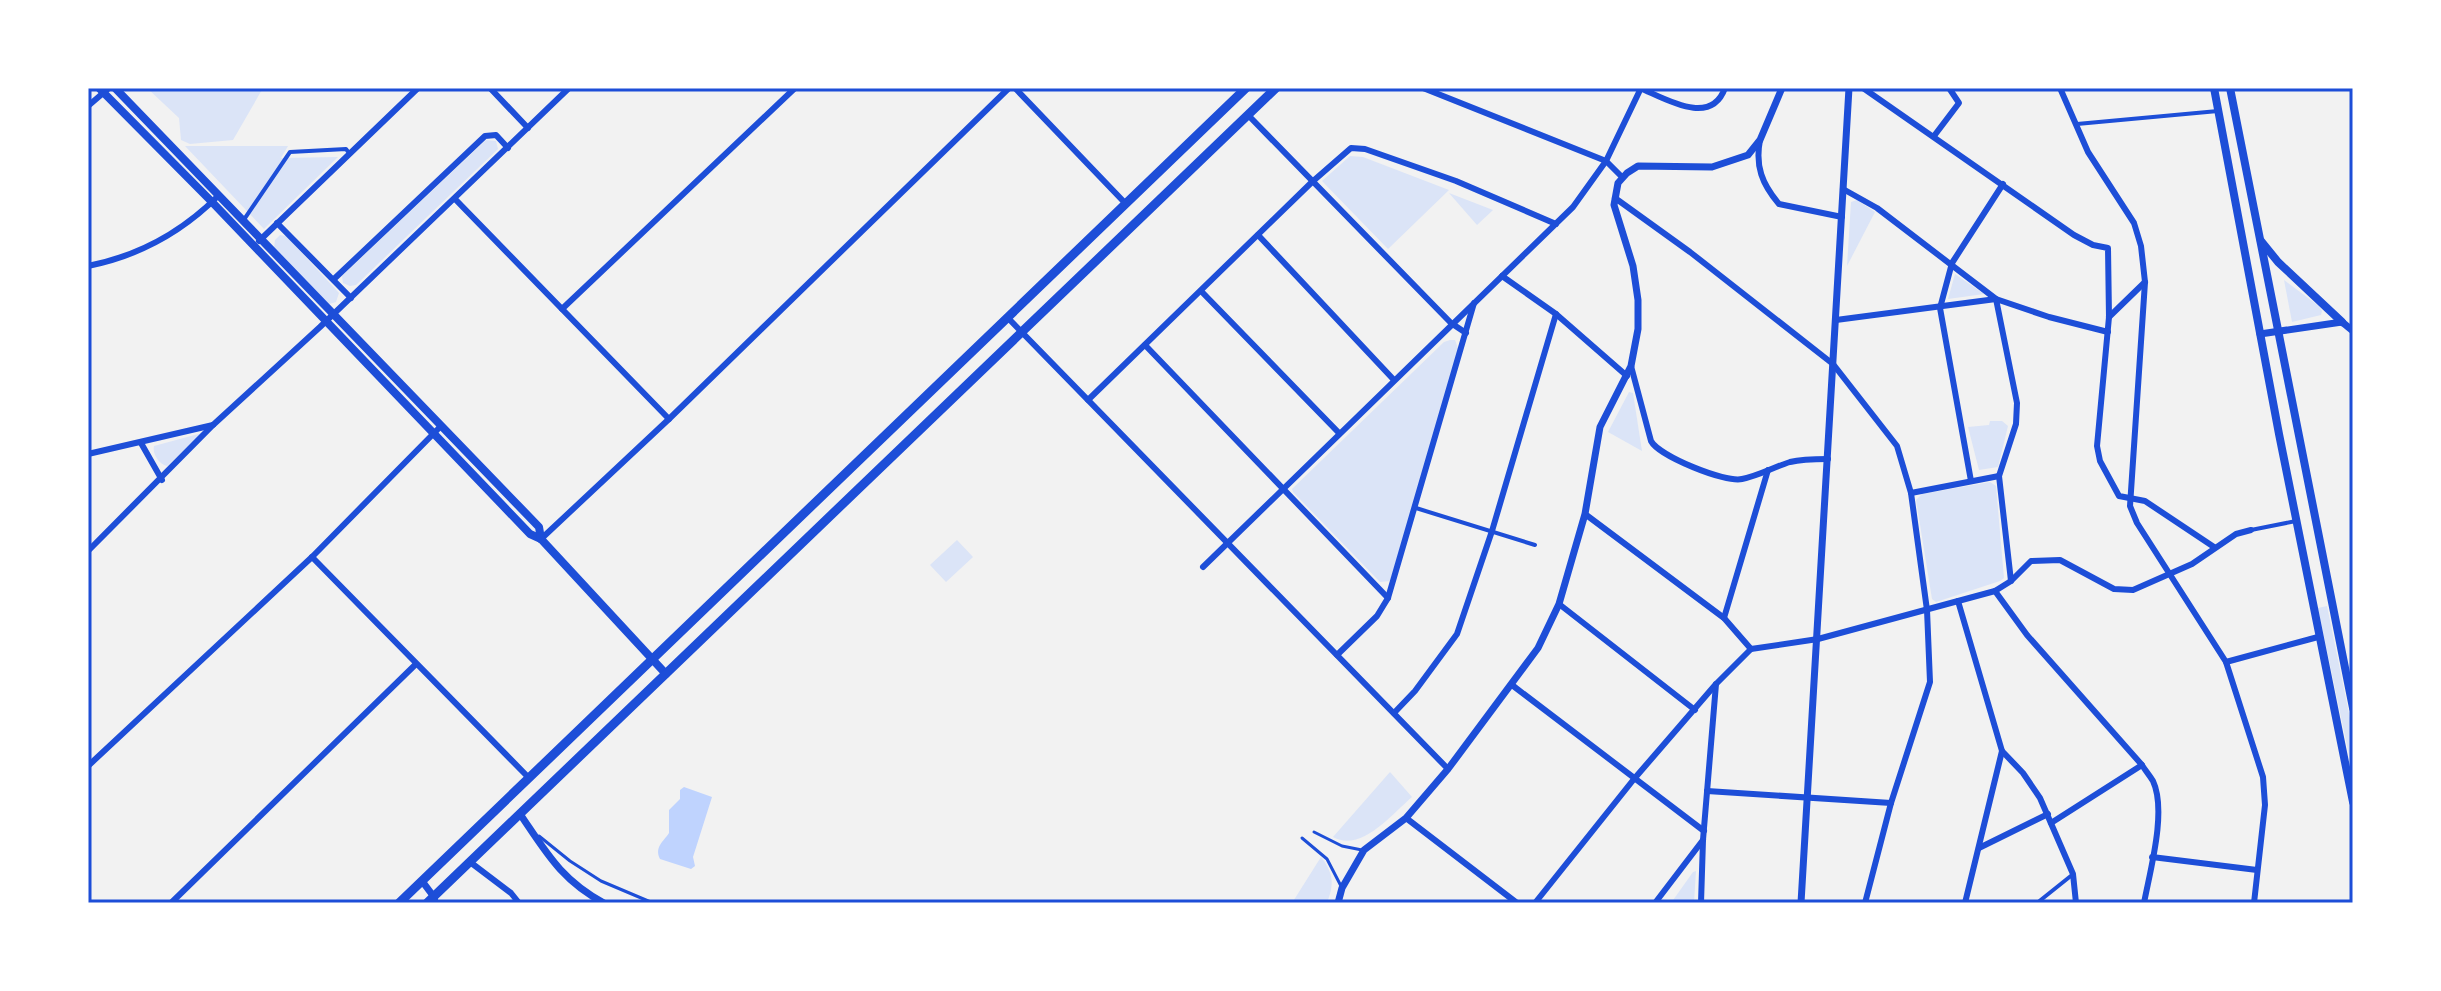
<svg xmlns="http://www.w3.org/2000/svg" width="2441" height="991" font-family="'Nunito Sans',sans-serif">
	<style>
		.green { fill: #dbe4f7 }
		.water { fill: #bfd3fe }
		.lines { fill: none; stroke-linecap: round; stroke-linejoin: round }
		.service { stroke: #1d4ed8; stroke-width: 3 }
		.pedestrian { stroke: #1d4ed8; stroke-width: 4 }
		.minor { stroke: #1d4ed8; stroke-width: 6 }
		.tertiary { stroke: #1d4ed8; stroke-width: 7 }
		.secondary { stroke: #1d4ed8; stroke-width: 8 }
		.primary { stroke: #1d4ed8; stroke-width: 9 }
		.neatline { fill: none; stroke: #1d4ed8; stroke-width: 3 }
	</style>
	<rect width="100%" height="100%" fill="#f2f2f2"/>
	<g class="green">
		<polygon points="147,88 263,88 233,140 190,144 181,140 179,118"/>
		<polygon points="486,140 496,141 498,149 356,285 350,286 343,283 342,276"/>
		<polygon points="185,146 288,146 281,158 338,157 264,229"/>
		<polygon points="1350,156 1363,157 1449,190 1388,249 1322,181"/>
		<polygon points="1449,193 1493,210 1477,225"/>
		<polygon points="1857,200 1875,212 1847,266 1851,202"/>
		<polygon points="280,235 286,236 339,293 336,302 329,304 274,248 275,240"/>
		<polygon points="1955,274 1984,294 1948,299"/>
		<polygon points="2284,280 2319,306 2322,311 2321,315 2292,322"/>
		<polygon points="1450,340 1455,340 1459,351 1390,581 1380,582 1293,492 1292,489 1444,342"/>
		<polygon points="1629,392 1633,393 1642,451 1608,432"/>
		<polygon points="1990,421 2002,421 2008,426 1998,467 1979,470 1968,427 1989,425"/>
		<path d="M202 433 167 466C159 464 152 454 154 446Z"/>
		<polygon points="1990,482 1996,486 2004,578 2000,581 1936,602 1932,599 1916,500 1922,494"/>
		<polygon points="957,540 973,557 946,582 930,565"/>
		<polygon points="2327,606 2353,733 2353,774 2318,608"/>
		<path d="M1390 772 1412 797C1392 814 1361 853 1333 837Z"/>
		<path d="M1321 857C1334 874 1334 884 1327 903H1292Z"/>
		<polygon points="1696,871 1694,903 1671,903 1693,872"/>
	</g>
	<path class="water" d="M684 787 712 797 693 857 695 866 691 869 660 859C654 847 664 841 669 833V810L680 799V790Z"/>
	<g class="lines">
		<g class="service">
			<polyline points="1314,832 1342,846 1362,850"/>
			<polyline points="539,836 570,861 601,881 653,903"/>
			<polyline points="1302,838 1327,859 1342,888"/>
		</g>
		<g class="pedestrian">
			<polyline points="2077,124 2218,111"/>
			<polyline points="243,221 290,152 346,149 349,153"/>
			<polyline points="1416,508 1535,545"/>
			<polyline points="2251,530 2296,521"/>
			<polyline points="2037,903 2072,875"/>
		</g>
		<g class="minor">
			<polyline points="490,88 528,128"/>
			<polyline points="1015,88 1126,204"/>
			<polyline points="1423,88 1606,161 1622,177"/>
			<path d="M1640 88C1666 99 1711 127 1725 88"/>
			<polyline points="1863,88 2074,235 2093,245 2108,248 2109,317 2097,446 2100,461 2119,496 2145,501 2214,547"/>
			<polyline points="2060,88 2088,152 2134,223 2141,246 2145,282 2130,506 2137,523 2226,662 2263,777 2265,805 2254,903"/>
			<polyline points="88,106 109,88"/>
			<polyline points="1248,115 1451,323 1466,333"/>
			<polyline points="1934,136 1959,103 1949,88"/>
			<path d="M1760 140C1755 166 1762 184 1779 204L1842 217"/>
			<polyline points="1843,189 1877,208 1996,299 2017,403 2016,424 1999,476 2011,581"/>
			<polyline points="1615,198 1690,252 1833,364 1897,446 1911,493 1927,610 1930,682 1891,803 1865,903"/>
			<polyline points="455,199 669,419"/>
			<polyline points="277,223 351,298"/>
			<polyline points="1258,235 1394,380"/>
			<polyline points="259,241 418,88"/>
			<path d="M88 266C138 256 182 232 218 196"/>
			<polyline points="1502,276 1556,314 1627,376"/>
			<polyline points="334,279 485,136 496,135 508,148"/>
			<polyline points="1201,291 1339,433"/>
			<polyline points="562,309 795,88"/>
			<polyline points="2109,317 2145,282"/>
			<polyline points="1008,318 1448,769"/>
			<polyline points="1836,320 1996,299 2049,317 2108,332"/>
			<polyline points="1145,345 1388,598"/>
			<path d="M1631 366 1651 441C1659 456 1725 483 1742 479 1758 476 1774 467 1790 462 1802 459 1816 459 1828 459"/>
			<polyline points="1088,400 1312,182 1351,148 1365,149 1456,181 1556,224"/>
			<polyline points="141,443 162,480"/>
			<polyline points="88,454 213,425"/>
			<polyline points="1971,481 1940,308 1952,263 2003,184"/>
			<polyline points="1911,493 1999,476"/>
			<polyline points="1585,514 1724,618 1751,649"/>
			<polyline points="541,539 669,419 1009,88"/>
			<polyline points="88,551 213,425 320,327 569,88"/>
			<polyline points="312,557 529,778"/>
			<polyline points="1203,567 1573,207 1606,161 1641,88"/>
			<path d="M1995 591 2027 635 2142 765C2145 770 2150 776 2153 781 2167 811 2150 871 2144 903"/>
			<polyline points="1958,601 2002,751 2023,773 2040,798 2073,874 2076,903"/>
			<polyline points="1559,604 1695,710"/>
			<polyline points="1724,618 1768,470"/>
			<polyline points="1337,655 1377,616 1388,598 1474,303"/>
			<polyline points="2226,662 2318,637"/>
			<polyline points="1512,685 1704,831"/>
			<polyline points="1394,713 1415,691 1457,634 1492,531 1556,314"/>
			<polyline points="88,766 312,557 440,427"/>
			<polyline points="1707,791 1891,803"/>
			<polyline points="1406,818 1517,903"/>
			<polyline points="2051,823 2142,765"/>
			<polyline points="1979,848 2048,814"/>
			<polyline points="2152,857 2257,870"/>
			<polyline points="470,862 511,893 519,903"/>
			<polyline points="171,903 416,664"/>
			<polyline points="1535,903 1634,779 1716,684 1751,649 1818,639 1995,591 2011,581 2031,561 2060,560 2114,589 2133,590 2192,564 2236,534 2251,530"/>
			<polyline points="1655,903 1703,840"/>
			<polyline points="1701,903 1703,840 1716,684"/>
			<polyline points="1965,903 2002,751"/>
		</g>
		<g class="tertiary">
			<polyline points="2260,334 2342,322 2353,331"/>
			<path d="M520 814C546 852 561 880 604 903"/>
			<polyline points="422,881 434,897 435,903"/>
			<polyline points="1338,903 1342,888 1364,850 1406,818 1448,769 1538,648 1559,604 1585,514 1600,427 1631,366 1638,329 1638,300 1633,266 1614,205 1618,183 1627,173 1638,166 1712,167 1748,155 1760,140 1782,88"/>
			<polyline points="1801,903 1849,88"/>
		</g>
		<g class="secondary">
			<polyline points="99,88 212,202 530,534 541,539 666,674"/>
			<polyline points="115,88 539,527 541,539"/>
			<polyline points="2214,88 2279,434 2353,802"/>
			<polyline points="2230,88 2353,708"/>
			<polyline points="2261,241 2278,262 2342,322"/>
		</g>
		<g class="primary">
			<polyline points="399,903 1246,88"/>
			<polyline points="427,903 1276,88"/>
		</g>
	</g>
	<rect width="2441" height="991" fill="none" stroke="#ffffff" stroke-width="180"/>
	<rect x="90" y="90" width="2261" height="811" class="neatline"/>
</svg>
